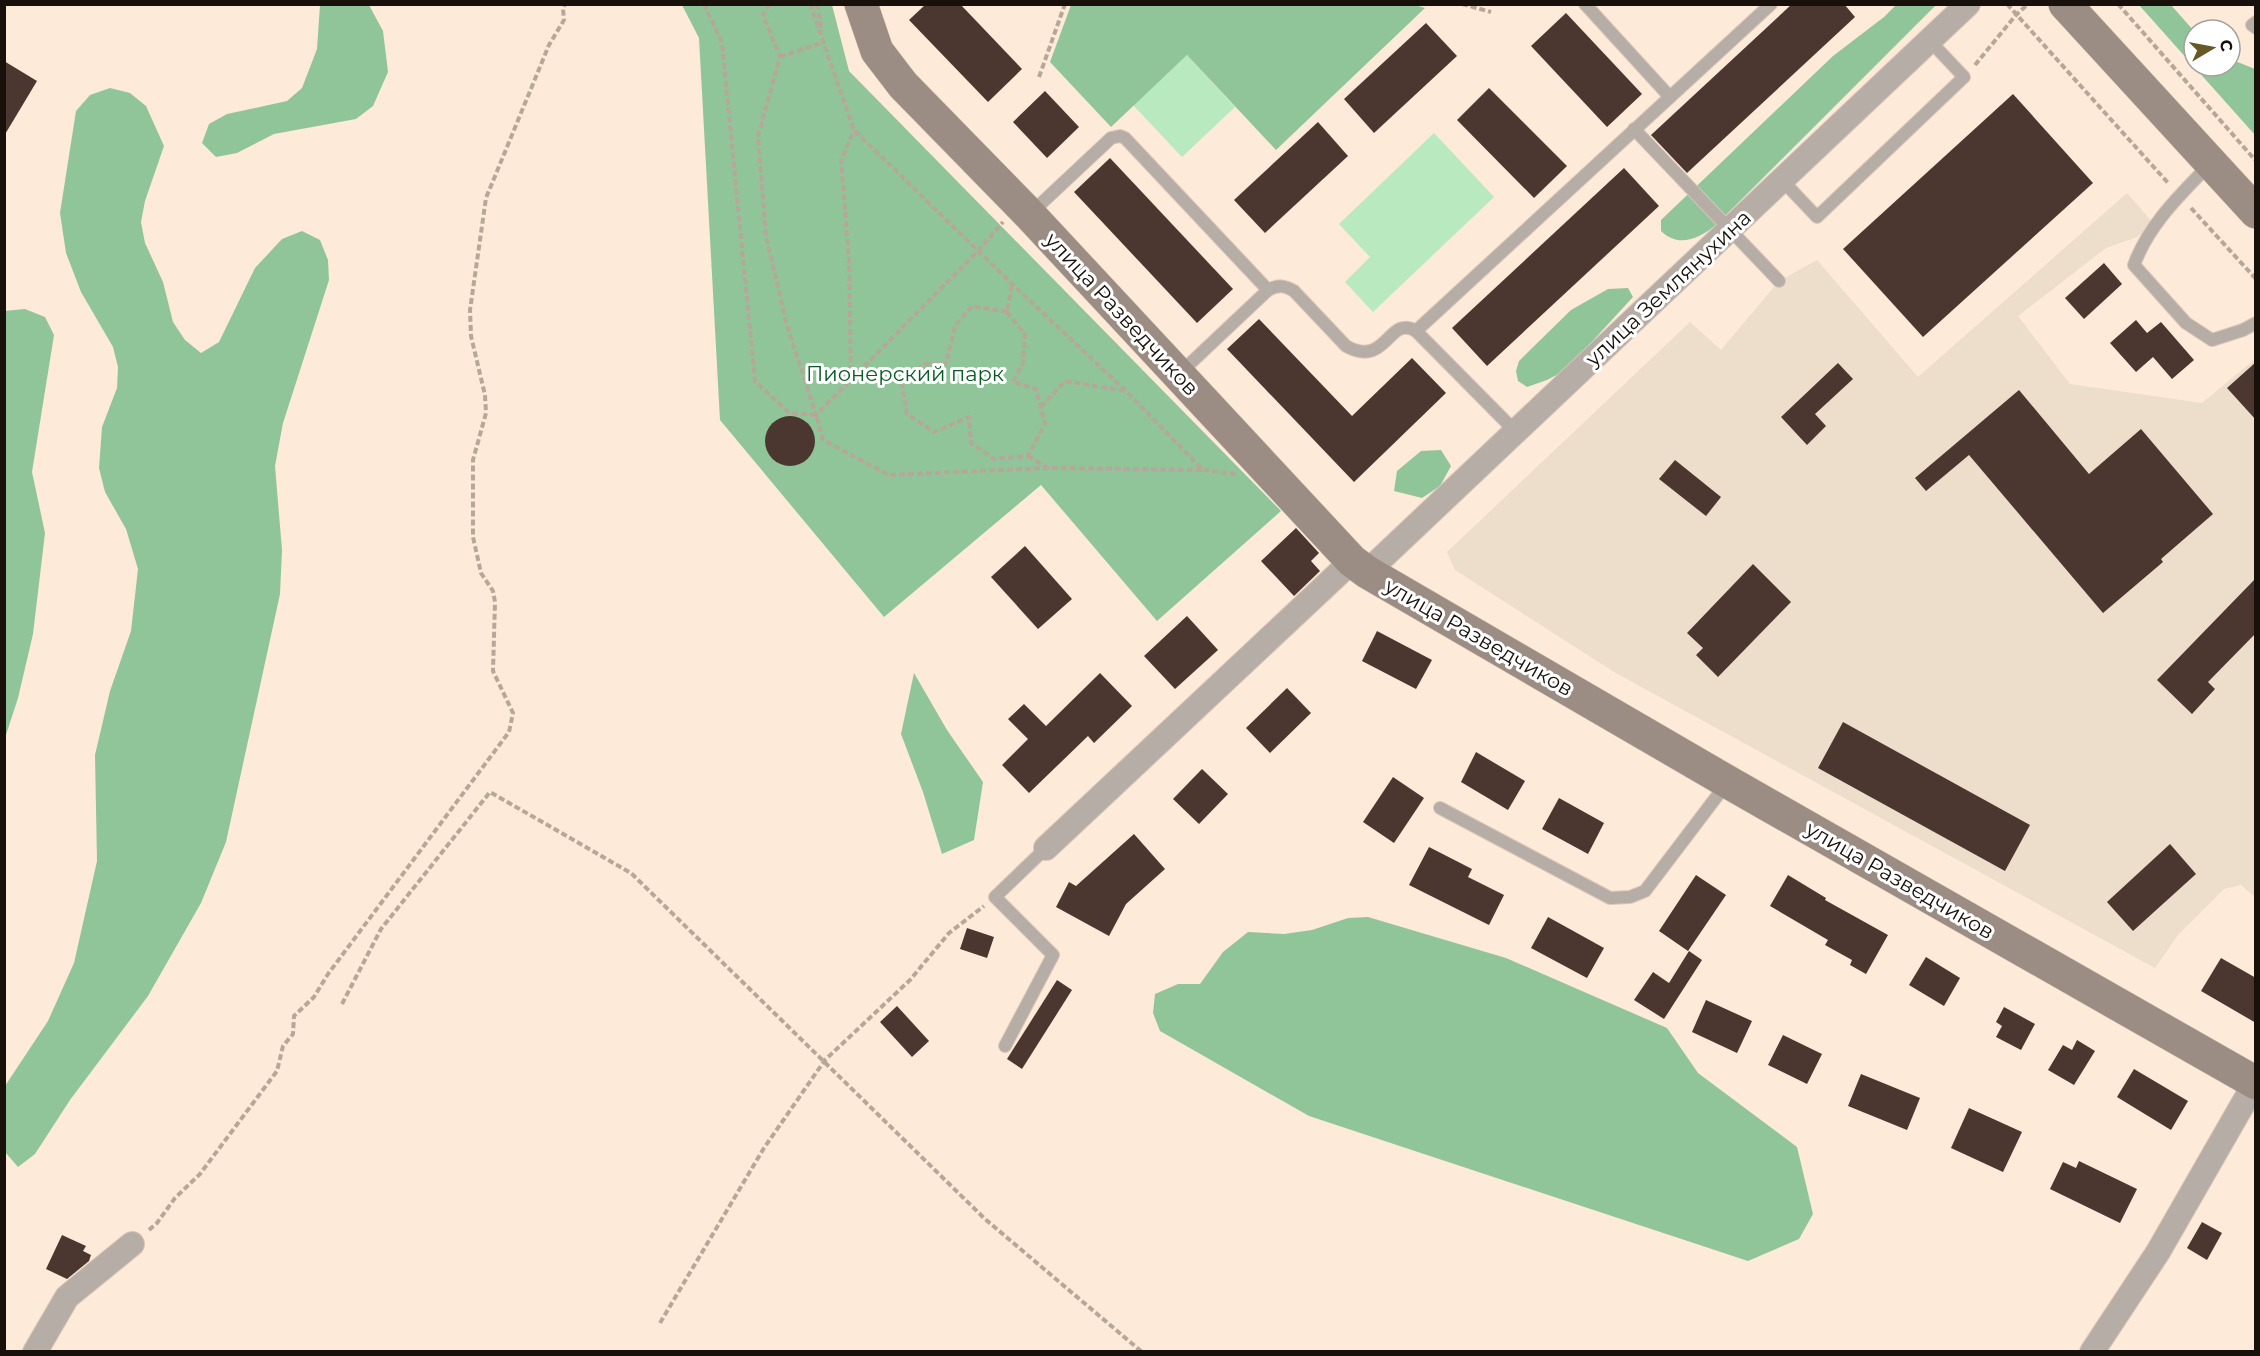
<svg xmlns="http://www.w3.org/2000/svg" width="2260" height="1356" font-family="Montserrat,sans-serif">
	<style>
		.industrial { fill: #edddcb }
		.green { fill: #b8e9bf }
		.forest { fill: #90c599 }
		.building { fill: #4b3630 }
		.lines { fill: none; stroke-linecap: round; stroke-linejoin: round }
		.lane-casing { stroke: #d9c7b7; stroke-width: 14 }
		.street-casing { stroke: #d9c7b7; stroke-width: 26 }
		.secondary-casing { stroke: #d9c7b7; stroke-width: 34 }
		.path { stroke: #b7a799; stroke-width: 4; stroke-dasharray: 6 3; stroke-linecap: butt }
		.lane { stroke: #b6ada6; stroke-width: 12 }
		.street { stroke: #b6ada6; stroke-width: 24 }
		.secondary { stroke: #9b8d83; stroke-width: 33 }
		.labels { text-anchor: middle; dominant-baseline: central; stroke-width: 6; stroke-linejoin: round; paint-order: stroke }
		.street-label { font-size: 21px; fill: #18110b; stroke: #fff }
		.park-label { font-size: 21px; fill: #085d26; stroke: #fff }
	</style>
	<rect width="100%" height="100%" fill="#feead8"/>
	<polygon class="industrial" points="2127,193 2154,224 2137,237 2106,248 2018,316 2070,384 2202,403 2255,359 2255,897 2241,885 2224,889 2178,935 2155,968 1614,672 1455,570 1447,552 1690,322 1721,350 1779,281 1817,260 1918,377"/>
	<g class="green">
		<polygon points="1187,55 1235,107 1182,157 1133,105"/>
		<polygon points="1434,133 1494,197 1373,312 1345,282 1370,257 1339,224"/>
	</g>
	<g class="forest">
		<polygon points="1411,4 1425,8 1276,150 1187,55 1111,127 1050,62 1071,5"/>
		<polygon points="320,5 369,5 383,31 388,72 373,106 356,119 274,134 237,153 216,157 202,143 209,124 227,114 287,101 302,88 317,49"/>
		<polygon points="682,5 832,5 849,71 1281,511 1157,621 1041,485 884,617 720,420 699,38"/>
		<path d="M1896 5H1936L1716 225C1699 239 1678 248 1661 231V220L1833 56 1884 17Z"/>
		<polygon points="2139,5 2171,5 2194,31 2194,66 2230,66 2230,59 2255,69 2255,135"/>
		<polygon points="110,88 130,93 146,106 164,146 145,201 141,222 145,243 163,282 173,322 185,340 201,353 219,342 255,268 282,239 302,231 320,240 328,260 329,280 283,423 275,466 282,550 280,594 226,842 201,903 148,996 70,1100 35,1154 18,1167 5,1152 5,1086 48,1021 74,963 97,861 95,755 110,691 131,631 138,569 126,529 105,492 99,468 102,427 117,388 118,367 113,347 81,292 66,253 60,213 76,111 90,95"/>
		<polygon points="1628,288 1633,297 1566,370 1547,380 1527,387 1518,381 1516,371 1519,361 1571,310 1608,289"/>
		<polygon points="25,309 45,317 54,335 32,472 45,533 33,634 18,698 5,738 4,311"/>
		<polygon points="1441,450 1451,466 1440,486 1422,498 1394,491 1397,471 1421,451"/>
		<polygon points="914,673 947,730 983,782 974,840 942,854 923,792 901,734"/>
		<polygon points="1368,917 1506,958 1667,1028 1698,1073 1797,1147 1813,1214 1799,1239 1748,1261 1309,1116 1160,1031 1153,1013 1155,994 1178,984 1200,984 1223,952 1248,932 1284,934 1312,930 1348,918"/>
	</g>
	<g class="building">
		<polygon points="926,4 960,4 1022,69 988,102 909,20"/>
		<polygon points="1792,4 1844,4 1855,17 1687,173 1651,135"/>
		<polygon points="1566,13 1642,94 1607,127 1531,46"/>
		<polygon points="1426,23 1457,56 1374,133 1344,99"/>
		<polygon points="4,61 37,81 4,136"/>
		<polygon points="1489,88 1567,166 1534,198 1457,120"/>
		<polygon points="1045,91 1079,127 1047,158 1013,122"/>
		<polygon points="2013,94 2093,183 1923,337 1843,249"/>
		<polygon points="1318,122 1348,156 1265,233 1234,200"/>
		<polygon points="1110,158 1233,289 1197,323 1074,192"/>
		<polygon points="1624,168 1659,206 1487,366 1452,328"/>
		<polygon points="2104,263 2122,284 2084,319 2065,298"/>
		<polygon points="1259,319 1352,416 1412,358 1446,393 1354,482 1227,349"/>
		<polygon points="2136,320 2147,333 2161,322 2194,360 2172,379 2153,357 2136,372 2110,343"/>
		<polygon points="2256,362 2256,420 2227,388"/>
		<polygon points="1838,363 1853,379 1815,414 1826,426 1807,445 1781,417"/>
		<polygon points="2019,390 2089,474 2141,429 2213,514 2161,559 2163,562 2103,613 1969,455 1926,491 1915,478"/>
		<circle cx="790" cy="441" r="25"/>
		<polygon points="1675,460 1721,497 1706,516 1659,479"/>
		<polygon points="1296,528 1319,553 1311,561 1320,571 1294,596 1261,561"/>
		<polygon points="1025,546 1072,599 1038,629 991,577"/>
		<polygon points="1753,564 1791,602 1718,677 1696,655 1703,648 1687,633"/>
		<polygon points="2256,578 2256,633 2208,682 2215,689 2192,714 2157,680"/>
		<polygon points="1187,616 1218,650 1175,689 1144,656"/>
		<polygon points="1377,631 1432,660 1416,689 1362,661"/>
		<polygon points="1100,673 1132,706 1094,743 1088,736 1029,793 1002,765 1028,739 1008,719 1024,704 1046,726"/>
		<polygon points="1287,688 1311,713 1270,753 1246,728"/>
		<polygon points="1843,722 2030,825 2005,871 1818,768"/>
		<polygon points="1476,752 1525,781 1508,810 1461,782"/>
		<polygon points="1202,769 1228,794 1199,824 1173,799"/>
		<polygon points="1393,777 1424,798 1394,843 1363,822"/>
		<polygon points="1559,798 1604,823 1588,854 1542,829"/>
		<polygon points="1134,834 1165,869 1126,904 1109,936 1056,907 1069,882 1076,886"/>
		<polygon points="2170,844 2196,874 2133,931 2107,902"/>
		<polygon points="1429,847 1472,869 1468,877 1504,895 1489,925 1409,885"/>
		<polygon points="1696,875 1726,895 1688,951 1659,931"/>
		<polygon points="1788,875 1826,898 1825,900 1888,935 1866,974 1850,965 1852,960 1825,945 1828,940 1770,906"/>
		<polygon points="1548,917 1604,948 1587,978 1531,948"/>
		<polygon points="967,928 994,937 987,958 960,949"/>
		<polygon points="1689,951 1702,960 1664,1019 1634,1000 1653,972 1669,983"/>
		<polygon points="1926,957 1960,978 1944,1006 1909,985"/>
		<polygon points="2221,958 2256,978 2256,1023 2201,991"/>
		<polygon points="1057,980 1072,990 1022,1069 1007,1059"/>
		<polygon points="1706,1000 1752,1021 1737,1053 1692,1032"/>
		<polygon points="897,1006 929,1041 912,1057 880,1022"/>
		<polygon points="2004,1007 2035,1024 2021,1050 1996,1037 2002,1026 1996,1022"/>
		<polygon points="1783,1035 1822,1054 1807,1084 1768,1065"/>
		<polygon points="2077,1040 2095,1051 2074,1085 2048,1070 2063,1045 2072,1050"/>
		<polygon points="2134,1069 2188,1101 2171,1130 2117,1097"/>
		<polygon points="1861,1074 1920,1098 1907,1130 1848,1106"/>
		<polygon points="1969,1108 2022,1132 2003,1172 1951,1148"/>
		<polygon points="2079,1161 2137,1189 2120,1223 2050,1189 2063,1162 2076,1168"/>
		<polygon points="2202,1222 2222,1233 2207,1260 2187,1248"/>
		<polygon points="62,1235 86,1246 83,1251 91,1255 89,1261 67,1279 46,1269"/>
	</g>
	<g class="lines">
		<g class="lane-casing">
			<g id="lane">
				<polyline points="1585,4 1670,97"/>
				<polyline points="2256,22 2252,25 2256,28"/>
				<polyline points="1634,129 1779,281"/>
				<path d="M2210 164C2180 195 2149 224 2134 265L2186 323 2212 340 2243 330 2256 323"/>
				<polyline points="1782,180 1817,217 1964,77 1930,41"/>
				<polyline points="1030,214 1111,138 1120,136 1125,138 1268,290"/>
				<polyline points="1416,331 1771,4"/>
				<path d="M1180 373 1268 290C1278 285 1284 285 1294 291L1346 346C1387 369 1388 314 1416 331L1516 432"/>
				<polyline points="1440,808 1610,898 1630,897 1645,891 1727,783"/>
				<polyline points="1005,1046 1053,955 995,897 1046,848"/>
			</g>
		</g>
		<g class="street-casing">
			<g id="street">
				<polyline points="1367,572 1968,4"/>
				<polyline points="1046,848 1352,561"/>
				<polyline points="35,1352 67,1297 132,1244"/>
				<polyline points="2092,1352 2158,1252 2255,1083"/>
			</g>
		</g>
		<g class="secondary-casing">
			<g id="secondary">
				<polyline points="861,4 877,51 903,85 1029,214 1352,561 1367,572 1728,782 2256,1083"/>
				<polyline points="2065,4 2256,212"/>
			</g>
		</g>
		<g class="path">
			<polyline points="704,4 722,43 755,381 789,413 816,415 823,440 889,475 1048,468 1203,470"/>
			<polyline points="770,4 763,14 780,57 758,136 766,236 787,325 816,415 978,251 1003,222"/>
			<polyline points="810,4 854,130 1012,284 1126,391 1203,470 1236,474"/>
			<polyline points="817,4 822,32"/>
			<polyline points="1462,4 1491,12"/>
			<polyline points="2007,4 2169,184"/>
			<polyline points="2118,4 2256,161"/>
			<polyline points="780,57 824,42"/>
			<polyline points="1975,65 2016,15 2028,4"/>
			<polyline points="1039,77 1065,4"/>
			<polyline points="2191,208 2256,279"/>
			<polyline points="1007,312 972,306 955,326 946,364 925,364 901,380 907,414 934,432 969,417 971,443 994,459 1028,456 1045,424 1036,389 1013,382 1023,363 1025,335 1007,312 1012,284"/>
			<polyline points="851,380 849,259 841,160 854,130"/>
			<polyline points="1041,407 1065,381 1126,391"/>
			<polyline points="1028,456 1048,468"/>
			<polyline points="342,1004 381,929 490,792 631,873 985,1219 1142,1352"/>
			<polyline points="149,1230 157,1223 175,1198 200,1174 277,1071 283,1046 293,1034 294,1016 314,997 328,974 509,732 513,713 493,671 495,602 493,591 481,573 473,537 473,460 486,413 485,395 471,336 470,310 486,198 549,45 564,20 563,9 565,4"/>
			<polyline points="660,1323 764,1148 825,1060 910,980 949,933 984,906"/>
		</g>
		<use href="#lane" class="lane"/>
		<use href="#street" class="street"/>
		<use href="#secondary" class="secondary"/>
	</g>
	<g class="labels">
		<g class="street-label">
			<text transform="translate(1668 288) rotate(-43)">улица Землянухина</text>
			<text transform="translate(1122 314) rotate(47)">улица Разведчиков</text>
			<text transform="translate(1479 637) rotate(30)">улица Разведчиков</text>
			<text transform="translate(1900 880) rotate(30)">улица Разведчиков</text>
		</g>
		<g class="park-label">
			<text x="905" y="373">Пионерский парк</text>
		</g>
	</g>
	<rect width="2260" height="1356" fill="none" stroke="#18110b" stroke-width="12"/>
	<g transform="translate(2212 48) rotate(80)"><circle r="28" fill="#ffffff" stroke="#a3a09d" stroke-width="1.5"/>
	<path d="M0-4.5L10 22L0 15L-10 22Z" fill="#675825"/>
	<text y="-9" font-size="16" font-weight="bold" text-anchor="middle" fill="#18110b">С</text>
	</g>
</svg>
